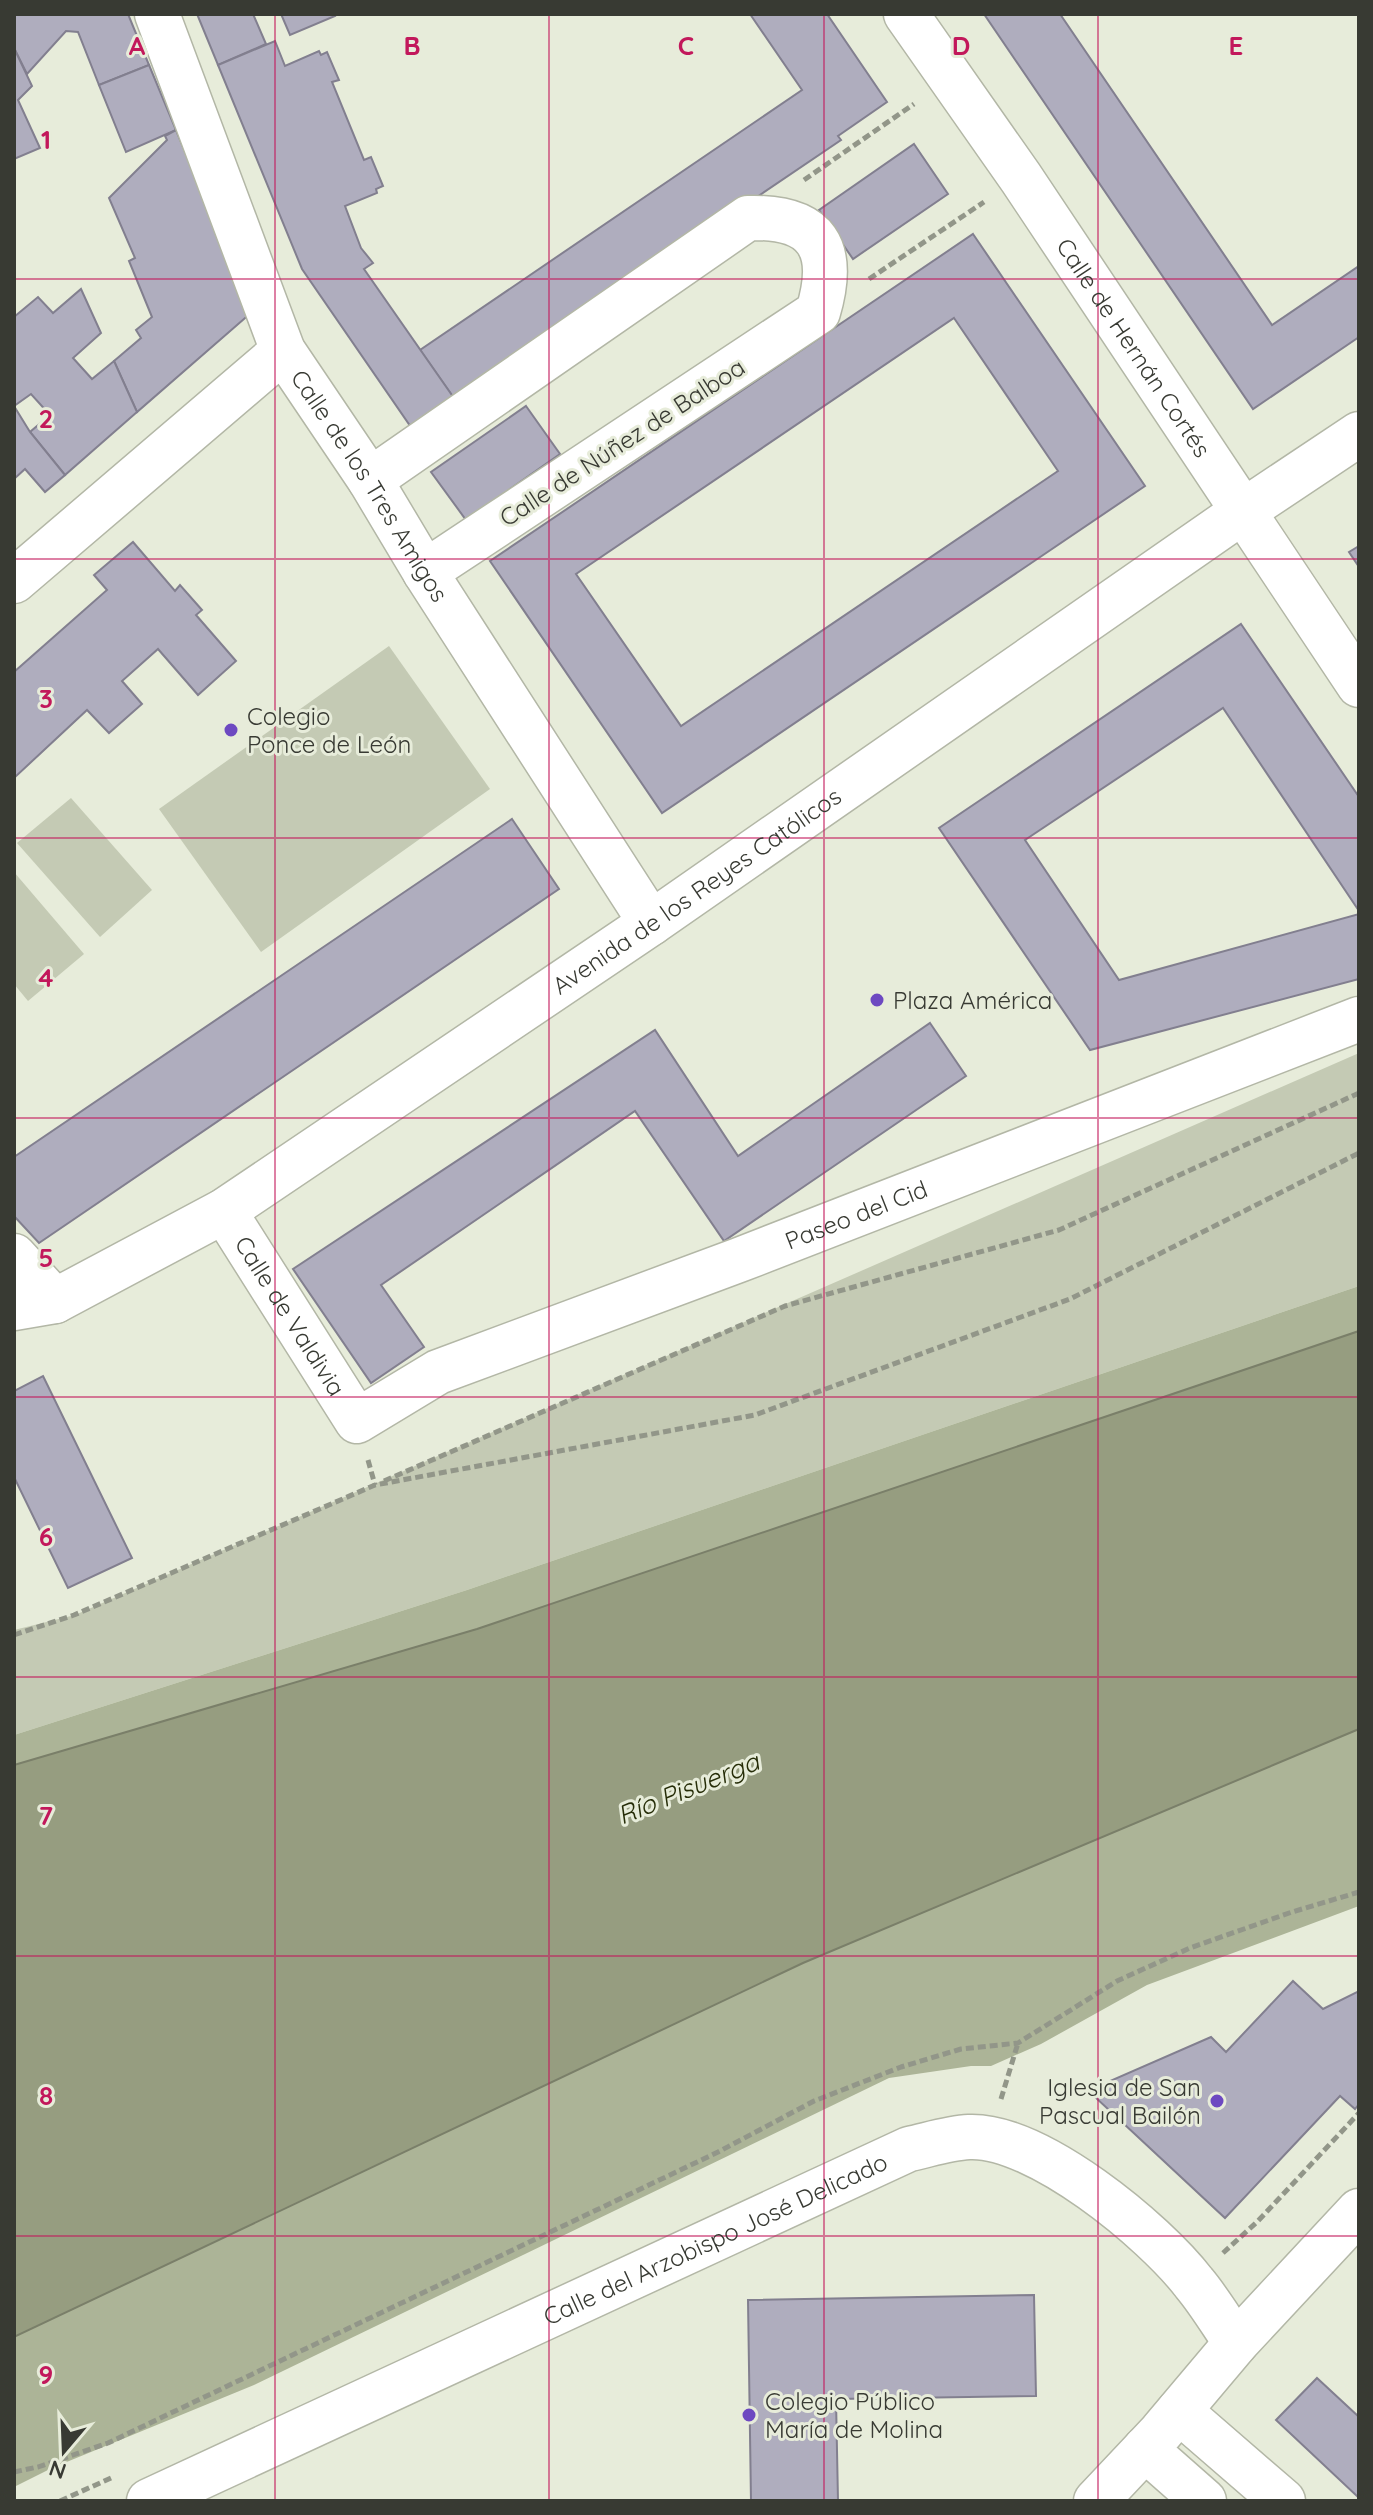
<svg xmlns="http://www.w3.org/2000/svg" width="1373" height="2515" font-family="Quicksand,sans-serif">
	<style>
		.green { fill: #c4cab4 }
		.forest { fill: #acb497 }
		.water { fill: #969d80; stroke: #7a7f69; stroke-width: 2 }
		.building { fill: #afadbe; stroke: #827f8f; stroke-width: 2; fill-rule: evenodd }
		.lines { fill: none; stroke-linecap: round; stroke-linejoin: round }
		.minor-casing { stroke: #b3b7a6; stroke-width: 47 }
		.path { stroke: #929689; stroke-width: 5; stroke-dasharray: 8 4; stroke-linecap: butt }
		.minor { stroke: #fff; stroke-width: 44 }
		.grid { fill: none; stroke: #c2185b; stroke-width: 2; stroke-opacity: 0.55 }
		.poi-dot { fill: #6d49c1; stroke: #e7ecda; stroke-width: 3 }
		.labels { text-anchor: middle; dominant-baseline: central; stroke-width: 6; stroke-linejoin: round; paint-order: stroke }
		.street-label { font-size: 24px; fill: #383a33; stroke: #e7ecda }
		.poi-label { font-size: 24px; fill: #383a33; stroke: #e7ecda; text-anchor: start }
		.water-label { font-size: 26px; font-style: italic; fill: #262d08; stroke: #e7ecda }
		.grid-label { font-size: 26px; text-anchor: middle; font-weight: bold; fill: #c2185b; stroke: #e7ecda; stroke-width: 6; stroke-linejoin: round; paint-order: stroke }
	</style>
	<rect width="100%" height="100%" fill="#e7ecda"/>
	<g class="green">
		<polygon points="389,646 490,789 261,952 159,809"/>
		<polygon points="71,798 152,890 100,937 17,843"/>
		<polygon points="14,872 84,954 28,1001 14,984"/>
		<polygon points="1359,1053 1359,1286 467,1590 14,1735 14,1630 75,1615"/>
	</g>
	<g class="forest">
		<polygon points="1359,1286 1359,1331 477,1629 14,1765 14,1735 467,1590"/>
		<polygon points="1359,1729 1359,1906 1147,1985 1041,2044 991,2066 971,2066 889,2078 254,2385 52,2468 14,2487 14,2337 803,1963"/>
	</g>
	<polygon class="water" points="1359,1331 1359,1729 803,1963 14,2337 14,1765 477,1629"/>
	<g class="building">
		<polygon points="14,14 128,14 149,65 99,85 78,32 66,31 27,74 14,48"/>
		<polygon points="197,14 253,14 266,44 218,65"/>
		<polygon points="281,14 334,14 335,16 290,35"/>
		<polygon points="750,14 827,14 887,102 838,136 841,140 456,401 420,350 802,90"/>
		<polygon points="984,14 1060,14 1272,325 1359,266 1359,337 1253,409"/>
		<polygon points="275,41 285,66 319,51 321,55 327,52 339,80 332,82 364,160 371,157 383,186 376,189 377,193 345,206 361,248 373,263 364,269 456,401 413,430 302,269 218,65"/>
		<polygon points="14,48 32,86 18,100 40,148 14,159"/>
		<polygon points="149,65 176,130 126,152 99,85"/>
		<polygon points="176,130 252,312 137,412 114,361 141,338 136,330 152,317 129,261 135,258 109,198 167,140 165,136"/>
		<polygon points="914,144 948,194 853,259 819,210"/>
		<path d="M973 234 1145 486 662 813 490 561ZM954 318 1058 471 681 726 576 574Z"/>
		<polygon points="81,289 101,333 73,358 92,379 114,361 137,412 65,475 30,432 50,415 31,394 14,406 14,317 38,297 53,313"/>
		<polygon points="14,406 30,432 65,475 45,492 25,469 14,479"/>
		<polygon points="526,406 560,454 466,520 431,472"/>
		<polygon points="133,542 175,591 180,585 202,610 196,615 236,661 198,695 158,649 122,681 142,704 109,733 87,710 14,778 14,672 107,590 94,575"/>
		<polygon points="1359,546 1359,567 1349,552"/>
		<polygon points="1241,624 1359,797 1359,911 1223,708 1025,840 1119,980 1359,914 1359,979 1090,1050 939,828"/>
		<polygon points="512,819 559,889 39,1243 14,1216 14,1157"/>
		<polygon points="930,1023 966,1076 724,1241 635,1111 381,1285 424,1347 371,1383 293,1269 655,1030 738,1156"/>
		<polygon points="43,1376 132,1558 68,1588 14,1477 14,1391"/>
		<polygon points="1293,1981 1323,2009 1359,1991 1359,2104 1355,2109 1340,2096 1225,2218 1095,2097 1110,2081 1211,2037 1226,2052"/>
		<polygon points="1034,2295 1036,2396 836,2399 838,2501 751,2501 748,2300"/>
		<polygon points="1317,2378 1359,2417 1359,2498 1276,2420"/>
	</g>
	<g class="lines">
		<g class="minor-casing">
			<g id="minor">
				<path id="s1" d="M157 14 283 351 370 480 425 572 651 923"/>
				<path id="s2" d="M906 14 1021 178 1359 685"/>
				<path d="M370 480 748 218C818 216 837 248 818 312L425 572"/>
				<polyline points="14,581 283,351"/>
				<path id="s3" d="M224 1211 357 1421 438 1372 739 1260 1359 1019"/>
				<polyline points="14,1256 55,1301"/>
				<path id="s4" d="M14 1308 55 1301 224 1211 651 923 1242 512 1359 434"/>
				<polyline points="1179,2411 1283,2501"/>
				<polyline points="1145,2449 1204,2501"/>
				<path id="s5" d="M149 2501 909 2149C928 2145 949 2138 969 2137 1037 2134 1154 2231 1194 2283 1210 2302 1222 2323 1236 2343"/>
				<polyline points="1096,2501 1161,2432 1236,2343 1359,2211"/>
			</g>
		</g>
		<g class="path">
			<polyline points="804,180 914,104"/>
			<polyline points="869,279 984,202"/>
			<polyline points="368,1460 375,1485"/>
			<polyline points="384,1481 785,1306 1059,1230 1359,1093"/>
			<polyline points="14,1635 74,1615 375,1485 755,1415 1070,1299 1359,1153"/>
			<polyline points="1001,2099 1018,2043"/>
			<polyline points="1223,2253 1258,2221 1359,2113"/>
			<polyline points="14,2472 38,2467 108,2443 718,2152 814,2101 901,2067 961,2049 1018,2043 1117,1981 1190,1948 1292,1912 1359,1892"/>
			<polyline points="60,2501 111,2478"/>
		</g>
		<use href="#minor" class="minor"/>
	</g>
	<path class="grid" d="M275 14V2501M549 14V2501M824 14V2501M1098 14V2501M14 279H1359M14 559H1359M14 838H1359M14 1118H1359M14 1397H1359M14 1677H1359M14 1956H1359M14 2236H1359"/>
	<g class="poi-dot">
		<circle cx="231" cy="730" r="8"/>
		<circle cx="877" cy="1000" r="8"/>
		<circle cx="1217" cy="2101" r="8"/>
		<circle cx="749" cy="2415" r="8"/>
	</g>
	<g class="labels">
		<g class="street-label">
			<text stroke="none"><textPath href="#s2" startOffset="404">Calle de Hernán Cortés</textPath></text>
			<text transform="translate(622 442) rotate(-33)">Calle de Núñez de Balboa</text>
			<text stroke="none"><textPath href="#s1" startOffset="520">Calle de los Tres Amigos</textPath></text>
			<text stroke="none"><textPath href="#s4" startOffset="804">Avenida de los Reyes Católicos</textPath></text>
			<text stroke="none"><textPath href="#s3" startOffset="790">Paseo del Cid</textPath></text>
			<text stroke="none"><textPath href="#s3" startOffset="124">Calle de Valdivia</textPath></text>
			<text stroke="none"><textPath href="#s5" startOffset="624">Calle del Arzobispo José Delicado</textPath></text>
		</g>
		<g class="poi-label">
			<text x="247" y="716">Colegio<tspan x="247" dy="28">Ponce de León</tspan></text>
			<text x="893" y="1000">Plaza América</text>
			<text x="1201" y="2087" text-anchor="end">Iglesia de San<tspan x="1201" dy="28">Pascual Bailón</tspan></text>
			<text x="765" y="2401">Colegio Público<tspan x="765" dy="28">María de Molina</tspan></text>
		</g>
		<g class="water-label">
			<text transform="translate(688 1788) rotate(-22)">Río Pisuerga</text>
		</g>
	</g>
	<g class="grid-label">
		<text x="137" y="55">A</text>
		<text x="412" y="55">B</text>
		<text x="686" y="55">C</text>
		<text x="961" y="55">D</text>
		<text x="1236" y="55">E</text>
		<text x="46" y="149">1</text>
		<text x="46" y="428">2</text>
		<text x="46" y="708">3</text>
		<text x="46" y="987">4</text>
		<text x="46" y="1267">5</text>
		<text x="46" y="1546">6</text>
		<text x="46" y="1825">7</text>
		<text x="46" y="2105">8</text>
		<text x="46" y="2384">9</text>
	</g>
	<rect width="1373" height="2515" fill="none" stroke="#383a33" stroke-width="32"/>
	<g transform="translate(64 2451) rotate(199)" stroke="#e7ecda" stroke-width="6" paint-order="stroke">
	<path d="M0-6L14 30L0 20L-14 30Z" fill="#383a33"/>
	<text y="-12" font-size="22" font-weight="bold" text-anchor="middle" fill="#383a33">N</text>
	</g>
</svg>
